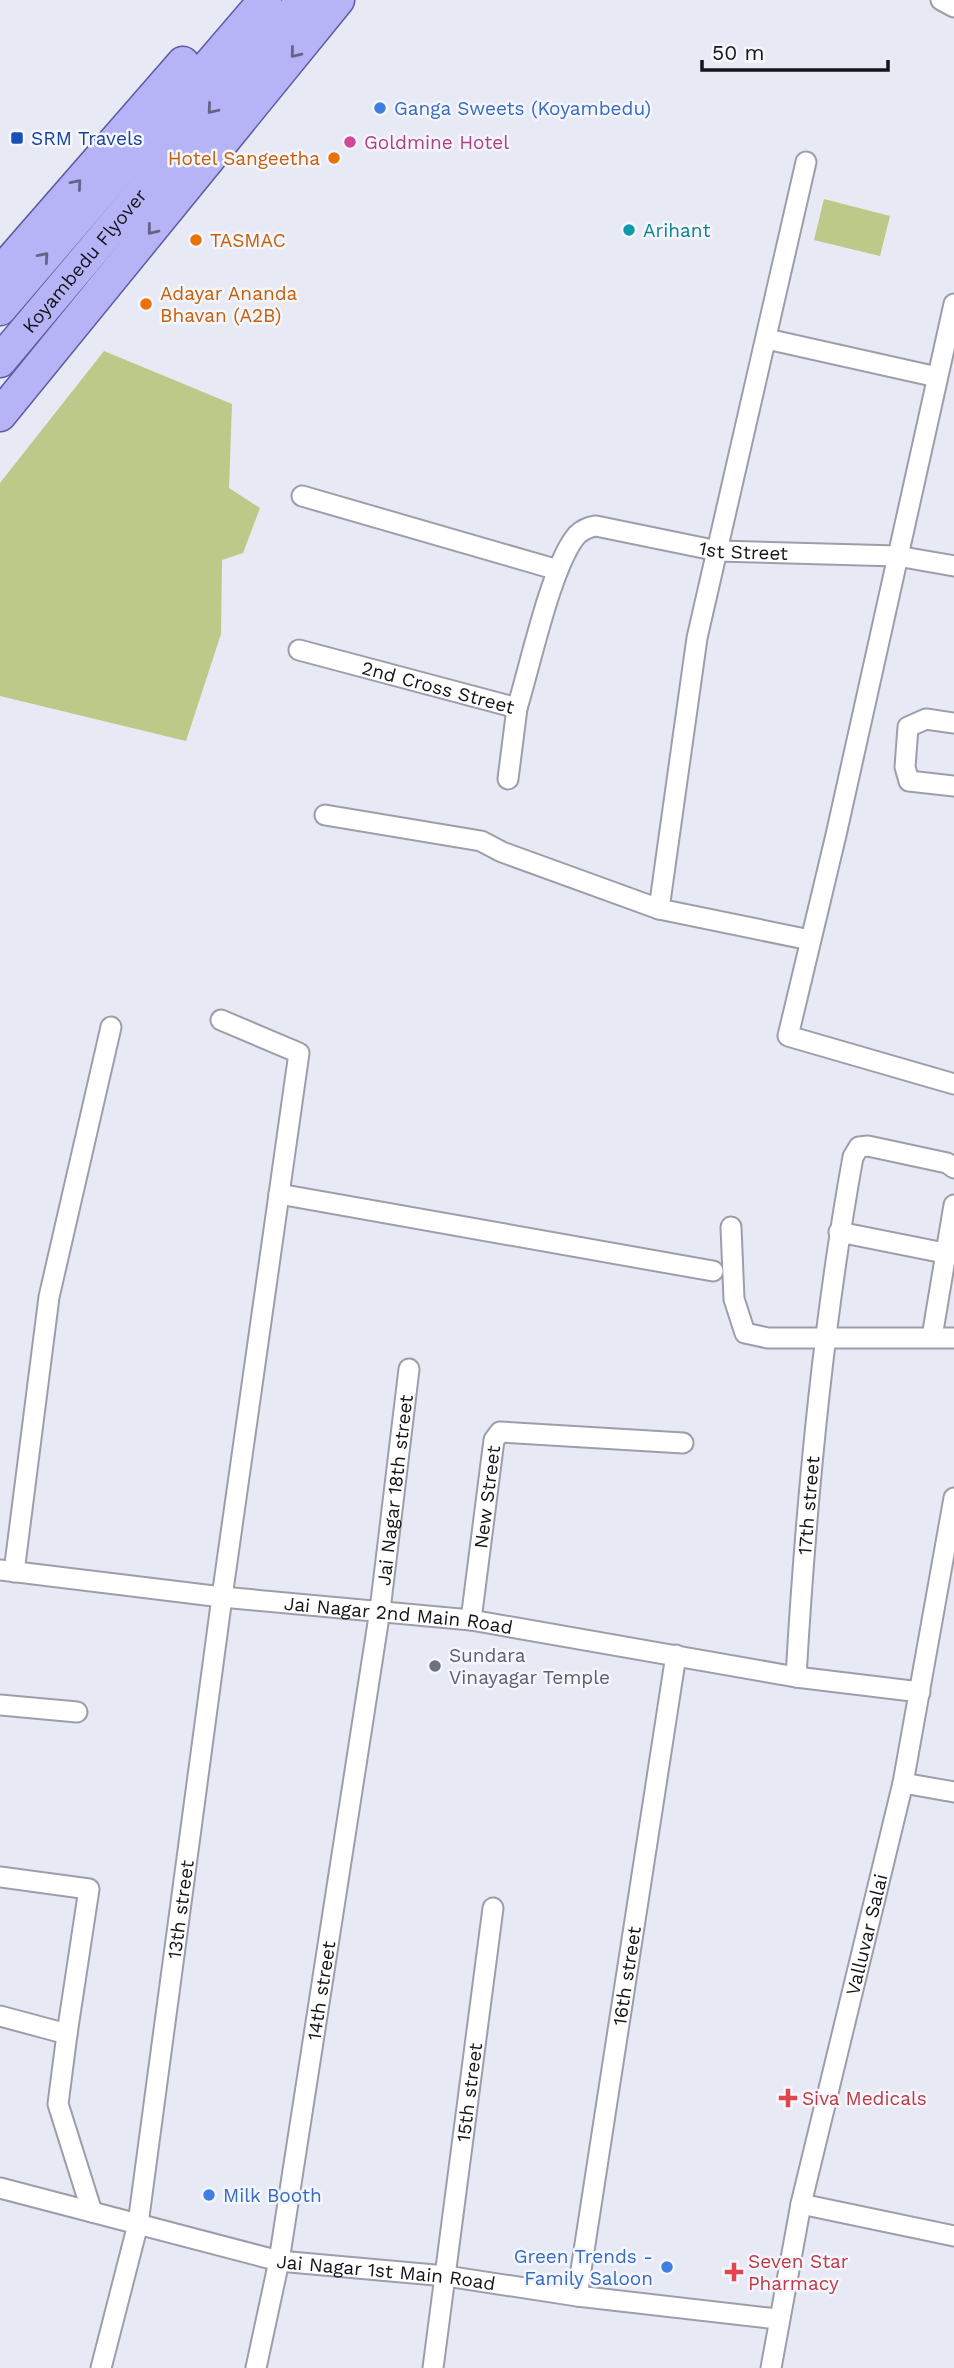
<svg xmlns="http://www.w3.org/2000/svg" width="954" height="2368" font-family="'Work Sans',sans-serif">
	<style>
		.green { fill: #bbc989 }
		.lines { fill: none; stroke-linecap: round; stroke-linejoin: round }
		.minor-casing { stroke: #9d9ea9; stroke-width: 23 }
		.primary-casing { stroke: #5e5ba4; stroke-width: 35 }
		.minor { stroke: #fff; stroke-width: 19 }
		.primary { stroke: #b6b3f6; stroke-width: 32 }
		.oneway { stroke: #656487 }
		.shop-dot { fill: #3f7fe0; stroke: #f5f6fd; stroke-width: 2.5 }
		.transit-dot { fill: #1a4fb4; stroke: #f5f6fd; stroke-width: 2.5 }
		.hotel-dot { fill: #d1479c; stroke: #f5f6fd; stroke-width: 2.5 }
		.food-dot { fill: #e8710a; stroke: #f5f6fd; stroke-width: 2.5 }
		.culture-dot { fill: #0f9aa8; stroke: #f5f6fd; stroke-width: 2.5 }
		.worship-dot { fill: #6b7280; stroke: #f5f6fd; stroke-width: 2.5 }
		.health-dot { fill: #e0444e; stroke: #f5f6fd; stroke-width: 2.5 }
		.labels { text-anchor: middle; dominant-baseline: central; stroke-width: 5; stroke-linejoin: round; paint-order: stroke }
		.shop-label { font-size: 19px; fill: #366cbe; stroke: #f5f6fd; text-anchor: start }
		.transit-label { font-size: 19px; fill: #164399; stroke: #f5f6fd; text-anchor: start }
		.hotel-label { font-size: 19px; fill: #b23c85; stroke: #f5f6fd; text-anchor: start }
		.food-label { font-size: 19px; fill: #c56008; stroke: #f5f6fd; text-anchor: start }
		.culture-label { font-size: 19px; fill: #0d838f; stroke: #f5f6fd; text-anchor: start }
		.street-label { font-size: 19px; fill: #141518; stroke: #f5f6fd }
		.worship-label { font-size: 19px; fill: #5b616d; stroke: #f5f6fd; text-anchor: start }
		.health-label { font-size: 19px; fill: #be3a42; stroke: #f5f6fd; text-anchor: start }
	</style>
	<rect width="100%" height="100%" fill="#e7e9f4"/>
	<g class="green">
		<polygon points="824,199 890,216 880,256 814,240"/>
		<polygon points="104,351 232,404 229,488 260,508 243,553 222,560 221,634 186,741 0,696 0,483"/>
	</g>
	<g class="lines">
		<g class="minor-casing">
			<g id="minor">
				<polyline points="941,0 954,7"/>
				<polyline points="954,304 836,835 788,1036 954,1084"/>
				<polyline points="767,339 937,377"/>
				<polyline points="302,496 558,570"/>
				<path id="s1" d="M299 650 517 708C530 667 551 565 577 535 583 529 589 527 596 526L718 551 897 556 954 566"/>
				<polyline points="954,723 926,719 908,727 905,767 909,781 954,786"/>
				<polyline points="508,779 517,708"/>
				<polyline points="325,815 481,841 502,852 659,909 810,940"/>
				<polyline points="659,909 697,638 806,162"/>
				<polyline points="279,1194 713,1271"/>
				<polyline points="731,1227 734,1299 745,1333 768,1338 954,1338"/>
				<polyline points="839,1232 954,1255"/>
				<polyline points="932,1337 954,1205"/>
				<path id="s2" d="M0 1570 222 1597 471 1620 796 1677 920 1692"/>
				<polyline points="14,1572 49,1297 111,1027"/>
				<path id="s3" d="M471 1620 494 1440 500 1432 683 1443"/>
				<path id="s4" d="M796 1677C806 1503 822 1328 853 1157L859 1147 868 1146 947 1163 954 1168"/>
				<polyline points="0,1705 77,1712"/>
				<polyline points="903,1783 954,1792"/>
				<polyline points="0,1877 89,1889 67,2034"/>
				<polyline points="0,2016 67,2034 58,2104 92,2212"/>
				<path id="s5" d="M0 2188 279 2261 446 2276 577 2296 777 2319"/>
				<polyline points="801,2204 954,2236"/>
				<path id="s6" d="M577 2296 676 1655"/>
				<path id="s7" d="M101 2368 138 2224 222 1597 299 1053 221 1020"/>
				<path id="s8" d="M256 2368 279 2261 380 1610 409 1369"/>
				<path id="s9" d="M433 2368 493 1908"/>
				<path id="s10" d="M771 2368 801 2204 903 1783 954 1498"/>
			</g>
		</g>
		<g class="primary-casing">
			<g id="primary">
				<polyline points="0,273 183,63"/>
				<polyline points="0,309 265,0"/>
				<path id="s11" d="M0 361 303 0"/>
				<polyline points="0,415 338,0"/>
			</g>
		</g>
		<use href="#minor" class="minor"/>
		<use href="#primary" class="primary"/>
	</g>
	<defs><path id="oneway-chevron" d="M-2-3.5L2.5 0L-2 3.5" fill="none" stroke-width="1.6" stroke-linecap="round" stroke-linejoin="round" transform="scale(1.75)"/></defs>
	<g class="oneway">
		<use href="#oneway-chevron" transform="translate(295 53) rotate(129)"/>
		<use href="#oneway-chevron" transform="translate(212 109) rotate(130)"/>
		<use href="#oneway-chevron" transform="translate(77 184) rotate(-49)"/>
		<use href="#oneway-chevron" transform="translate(152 230) rotate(129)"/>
		<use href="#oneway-chevron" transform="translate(44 257) rotate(-49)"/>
	</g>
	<g class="shop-dot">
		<circle cx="380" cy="108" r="7"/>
		<circle cx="209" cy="2195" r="7"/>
		<circle cx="667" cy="2267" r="7"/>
	</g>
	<rect class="transit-dot" x="10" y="131" width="14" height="14" rx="3.5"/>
	<circle class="hotel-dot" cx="350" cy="142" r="7"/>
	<g class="food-dot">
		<circle cx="334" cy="158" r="7"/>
		<circle cx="196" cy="240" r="7"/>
		<circle cx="146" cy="304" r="7"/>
	</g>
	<circle class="culture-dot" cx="629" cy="230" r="7"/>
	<circle class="worship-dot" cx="435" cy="1666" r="7"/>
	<g class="health-dot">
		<path d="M784.5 2087.5h7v7h7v7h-7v7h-7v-7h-7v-7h7z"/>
		<path d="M730.5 2261.5h7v7h7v7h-7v7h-7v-7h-7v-7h7z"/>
	</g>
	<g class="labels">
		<g class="shop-label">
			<text x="394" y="108">Ganga Sweets (Koyambedu)</text>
			<text x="223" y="2195">Milk Booth</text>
			<text x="653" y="2256" text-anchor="end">Green Trends -<tspan x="653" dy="22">Family Saloon</tspan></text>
		</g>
		<g class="transit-label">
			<text x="31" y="138">SRM Travels</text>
		</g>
		<g class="hotel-label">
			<text x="364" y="142">Goldmine Hotel</text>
		</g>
		<g class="food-label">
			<text x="320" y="158" text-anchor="end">Hotel Sangeetha</text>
			<text x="210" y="240">TASMAC</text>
			<text x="160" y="293">Adayar Ananda<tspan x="160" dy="22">Bhavan (A2B)</tspan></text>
		</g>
		<g class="culture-label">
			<text x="643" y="230">Arihant</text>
		</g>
		<g class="street-label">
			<text stroke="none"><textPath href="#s11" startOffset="131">Koyambedu Flyover</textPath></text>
			<text stroke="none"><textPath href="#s1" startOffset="581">1st Street</textPath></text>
			<text stroke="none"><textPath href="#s1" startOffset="144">2nd Cross Street</textPath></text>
			<text stroke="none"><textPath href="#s8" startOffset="889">Jai Nagar 18th street</textPath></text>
			<text stroke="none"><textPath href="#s3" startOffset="124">New Street</textPath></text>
			<text stroke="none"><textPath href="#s4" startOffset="172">17th street</textPath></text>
			<text stroke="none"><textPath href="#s2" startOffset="401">Jai Nagar 2nd Main Road</textPath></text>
			<text stroke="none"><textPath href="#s7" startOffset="466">13th street</textPath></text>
			<text stroke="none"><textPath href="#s10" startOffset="444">Valluvar Salai</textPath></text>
			<text stroke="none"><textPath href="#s6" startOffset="324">16th street</textPath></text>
			<text stroke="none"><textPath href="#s8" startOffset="383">14th street</textPath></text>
			<text stroke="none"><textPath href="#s9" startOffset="278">15th street</textPath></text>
			<text stroke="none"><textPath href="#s5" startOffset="396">Jai Nagar 1st Main Road</textPath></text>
		</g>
		<g class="worship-label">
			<text x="449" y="1655">Sundara<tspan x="449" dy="22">Vinayagar Temple</tspan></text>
		</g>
		<g class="health-label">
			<text x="802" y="2098">Siva Medicals</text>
			<text x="748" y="2261">Seven Star<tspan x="748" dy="22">Pharmacy</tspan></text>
		</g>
	</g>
	<path d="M702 60v10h186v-10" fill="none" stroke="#141518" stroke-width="3.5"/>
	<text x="712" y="60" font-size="21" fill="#141518" stroke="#f5f6fd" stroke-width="5" paint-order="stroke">50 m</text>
</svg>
